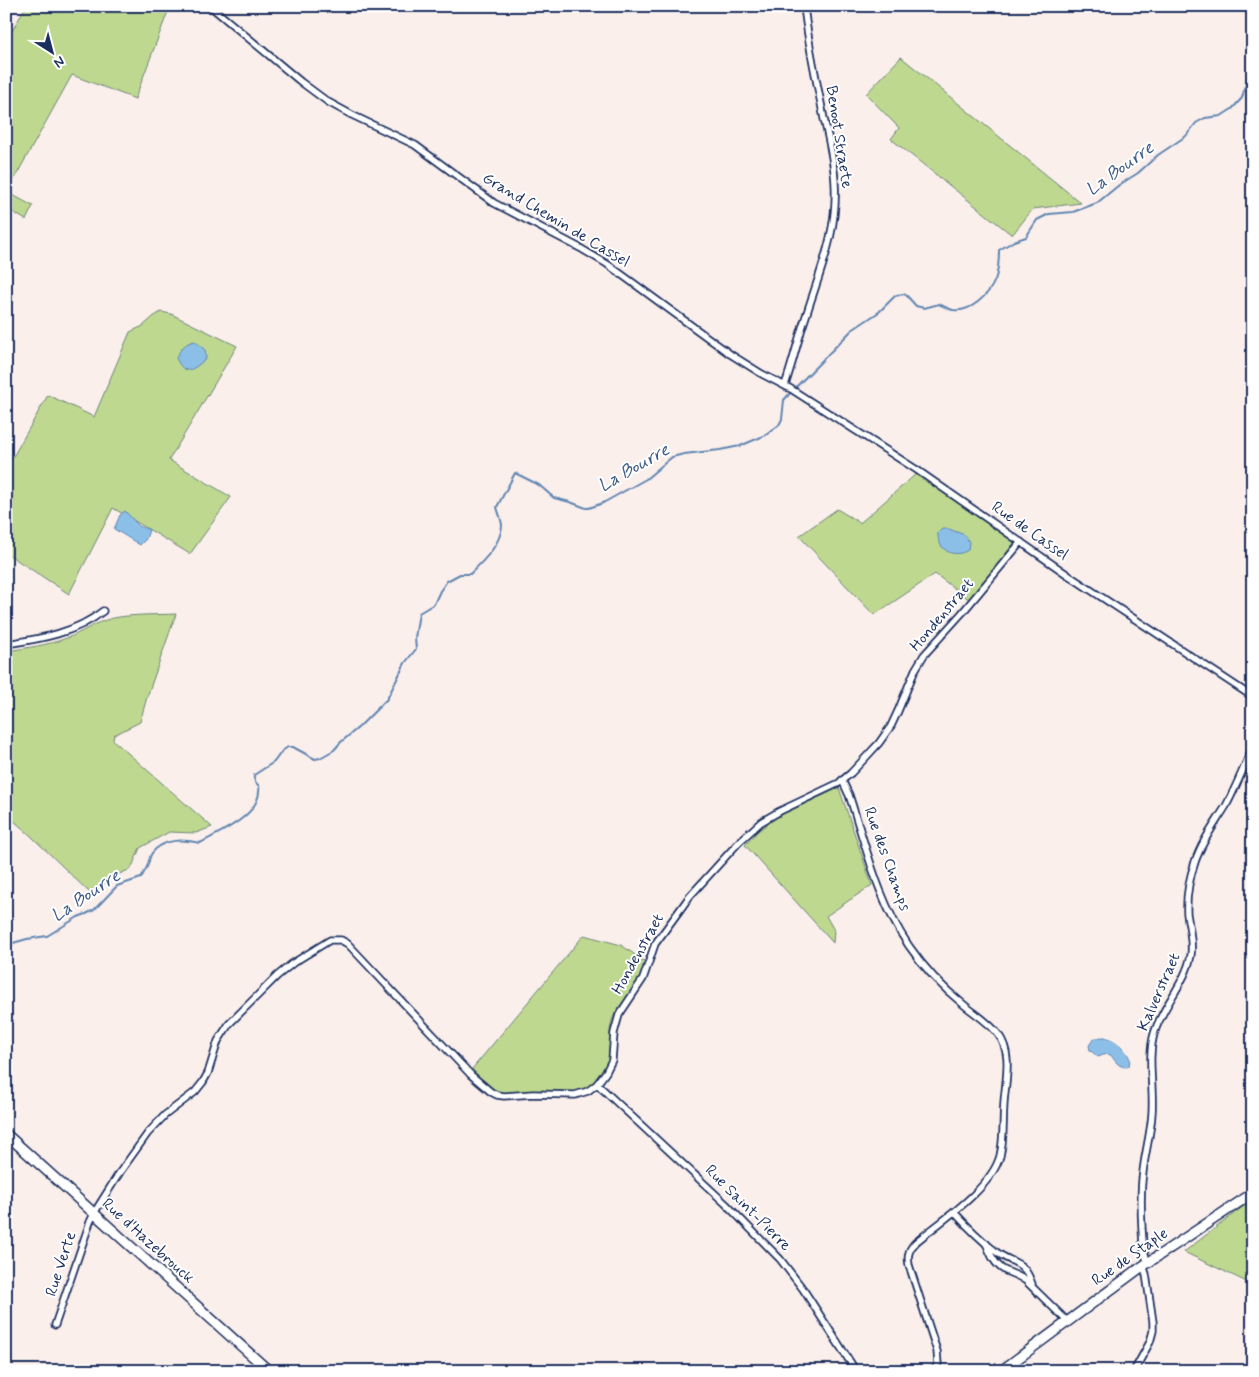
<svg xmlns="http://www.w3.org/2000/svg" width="1259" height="1377" font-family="Mynerve,sans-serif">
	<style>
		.green { fill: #bed890; stroke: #6c8477 }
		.water { fill: #8cbfe8; stroke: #5f85b1 }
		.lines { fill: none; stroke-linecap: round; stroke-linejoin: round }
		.stream { stroke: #5f85b1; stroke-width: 2 }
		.street-casing { stroke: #1b2f5e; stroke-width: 9 }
		.secondary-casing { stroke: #1b2f5e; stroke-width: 12 }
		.street { stroke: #fff; stroke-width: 5.5 }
		.secondary { stroke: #fff; stroke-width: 9 }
		.labels { text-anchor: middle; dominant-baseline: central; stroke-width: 4; stroke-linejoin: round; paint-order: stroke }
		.street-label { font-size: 16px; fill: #1b2f5e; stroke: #fff }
		.water-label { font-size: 18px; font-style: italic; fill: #3d5a87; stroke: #fff }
	</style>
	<rect width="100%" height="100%" fill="#fbefec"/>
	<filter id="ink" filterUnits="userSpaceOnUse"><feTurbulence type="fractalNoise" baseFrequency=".02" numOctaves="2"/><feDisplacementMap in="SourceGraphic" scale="10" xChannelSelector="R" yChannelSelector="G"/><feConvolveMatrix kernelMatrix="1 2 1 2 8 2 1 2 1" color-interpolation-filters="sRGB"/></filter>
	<g filter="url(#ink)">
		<g class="green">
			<polygon points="26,6 170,6 135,99 72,75 7,192 33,206 26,220 6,208 6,42"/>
			<polygon points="901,57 1081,203 1033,209 1012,235 891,139 899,128 866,94"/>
			<polygon points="161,312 171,314 237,346 169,460 231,497 190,554 113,508 69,594 6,553 6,469 48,395 94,417 130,332 143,326 153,317"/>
			<polygon points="916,474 1015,542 970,600 935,574 874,615 799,536 837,509 860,523"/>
			<path d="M176 614 147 697 140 722 114 735 113 740 212 827 196 833 169 832 140 848 131 869 112 877 92 895 30 835 6 814V651C27 648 48 645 67 638 81 633 93 624 106 620 123 614 157 615 176 614Z"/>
			<polygon points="839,788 872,885 826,916 834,930 833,943 745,845 760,829 779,816"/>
			<path d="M584 935 621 945 647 963C643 973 639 982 633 991 626 1000 617 1007 613 1018 608 1029 611 1041 610 1053 609 1061 606 1067 602 1074 583 1100 559 1091 532 1091 524 1091 516 1093 509 1093 491 1094 483 1081 472 1069Z"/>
			<polygon points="1253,1199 1253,1285 1184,1252"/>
		</g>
		<g class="water">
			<path d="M195 341 205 350 206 359C193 369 185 378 176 358 181 349 184 343 195 341Z"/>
			<polygon points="125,511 139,526 149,530 146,539 140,545 114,529 120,515"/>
			<path d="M942 529H949L965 535 969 542 968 550C954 559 937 550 938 533Z"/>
			<path d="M1105 1037C1117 1041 1125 1048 1130 1059L1129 1066 1127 1067C1118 1067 1115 1061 1111 1055L1106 1054 1098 1057 1090 1050 1089 1046C1092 1038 1098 1037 1105 1037Z"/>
		</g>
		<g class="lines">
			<g class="stream">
				<path d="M795 388 852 330 879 312 895 296 904 294 907 296 916 306 924 308 939 304C943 306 948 309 953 310 970 313 989 295 995 280 999 270 999 260 999 250L1014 241 1026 237 1037 220 1049 214 1073 212 1097 203 1119 185 1138 173 1158 155 1186 136 1196 123 1205 118 1221 116 1232 109 1242 98 1248 76 1253 72"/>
				<path d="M6 945 27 939 47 936 78 917 86 914 94 910 117 886 141 878C143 874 145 871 147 867 149 863 149 857 152 853 163 838 185 839 200 843 221 832 263 814 259 786 256 783 253 780 254 775L274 762 282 751 288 747H293L315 759 320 758 334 750 341 742 359 727 387 699 405 663 416 649 415 638 419 613 434 604 440 591 447 581 460 574H470C483 561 500 546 502 526 502 520 498 512 497 507L515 473 539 485 554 498 570 502 586 508H589L603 503 646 479 672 457 684 454 720 450 740 446 766 435 779 425 782 419 784 400 791 392"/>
			</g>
			<g class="street-casing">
				<g id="street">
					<polyline points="210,6 301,82 328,102 352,115 415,145 494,203 580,248 607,264 636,285 730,354 762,374 791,389 917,470 1068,575 1253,697"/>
					<path d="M785 385C793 362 798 339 806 316 820 271 838 231 835 183 834 161 829 140 824 119 817 82 808 44 804 6"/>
					<path d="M6 644C40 639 76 633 103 611"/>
					<path d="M842 780 849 795C866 846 878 901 909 946 924 968 943 988 963 1004 975 1014 989 1022 998 1034 1011 1051 1007 1072 1005 1092 1002 1113 1005 1136 1000 1156 991 1189 941 1221 916 1242 909 1249 907 1255 909 1265L937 1351 938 1364 933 1371"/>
					<polyline points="597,1084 726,1204 780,1259 803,1289 856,1371"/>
					<path d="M954 1212C965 1224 982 1241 995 1251 1012 1265 1023 1258 1032 1284"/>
					<path d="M986 1243C990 1253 994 1264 1004 1270 1012 1274 1020 1276 1026 1281L1067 1321"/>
					<path d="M1148 1262C1142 1252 1143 1240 1142 1229 1141 1210 1140 1191 1143 1172 1145 1152 1151 1133 1152 1113 1154 1087 1147 1059 1154 1034 1162 1006 1186 983 1191 955 1193 942 1189 927 1187 914 1186 896 1189 879 1195 862 1202 841 1215 824 1226 806 1236 787 1244 767 1253 747"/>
					<polyline points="55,1325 90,1222 96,1210 120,1172 148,1133 165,1115 195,1092 203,1082 208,1073 218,1041 229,1024 277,976 293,963 330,940 341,940 348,944 471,1075 491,1092 497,1095 504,1096 533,1094 575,1095 588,1091 597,1084 606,1072 612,1060 614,1033 619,1015 643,979 655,944 690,896 739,842 761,822 780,811 839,783 851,773 867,756 879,743 891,726 898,711 915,670 924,655 962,613 1021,542"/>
					<polyline points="1134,1371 1150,1342 1153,1331 1153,1322 1146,1274 1143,1265"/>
				</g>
			</g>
			<g class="secondary-casing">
				<g id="secondary">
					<polyline points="6,1134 269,1371"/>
					<polyline points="1001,1371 1140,1268 1253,1193"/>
				</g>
			</g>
			<use href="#street" class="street"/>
			<use href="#secondary" class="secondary"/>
		</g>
	</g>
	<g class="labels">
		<g class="street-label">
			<text transform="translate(839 137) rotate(81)">Benoot Straete</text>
			<text transform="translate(556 220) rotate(31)">Grand Chemin de Cassel</text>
			<text transform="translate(1030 531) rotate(35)">Rue de Cassel</text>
			<text transform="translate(942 615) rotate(-50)">Hondenstraet</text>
			<text transform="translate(887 859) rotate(70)">Rue des Champs</text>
			<text transform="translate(638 954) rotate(-61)">Hondenstraet</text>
			<text transform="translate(1159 992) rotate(-66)">Kalverstraet</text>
			<text transform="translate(748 1208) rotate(45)">Rue Saint-Pierre</text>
			<text transform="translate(148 1241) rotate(42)">Rue d'Hazebrouck</text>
			<text transform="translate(1130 1257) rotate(-35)">Rue de Staple</text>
			<text transform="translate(61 1264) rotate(-72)">Rue Verte</text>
		</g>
		<g class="water-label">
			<text transform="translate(1120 169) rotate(-36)">La Bourre</text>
			<text transform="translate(634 468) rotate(-30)">La Bourre</text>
			<text transform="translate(86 896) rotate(-34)">La Bourre</text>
		</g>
	</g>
	<rect width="1259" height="1377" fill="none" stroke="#fff" stroke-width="25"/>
	<rect x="12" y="12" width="1234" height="1352" fill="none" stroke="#1b2f5e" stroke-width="2" filter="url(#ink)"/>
	<g transform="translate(52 52) rotate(144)" stroke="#ffffff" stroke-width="4" paint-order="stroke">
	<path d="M0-4L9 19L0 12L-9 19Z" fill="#1b2f5e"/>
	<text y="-8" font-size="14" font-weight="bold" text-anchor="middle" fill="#1b2f5e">N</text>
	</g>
</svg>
